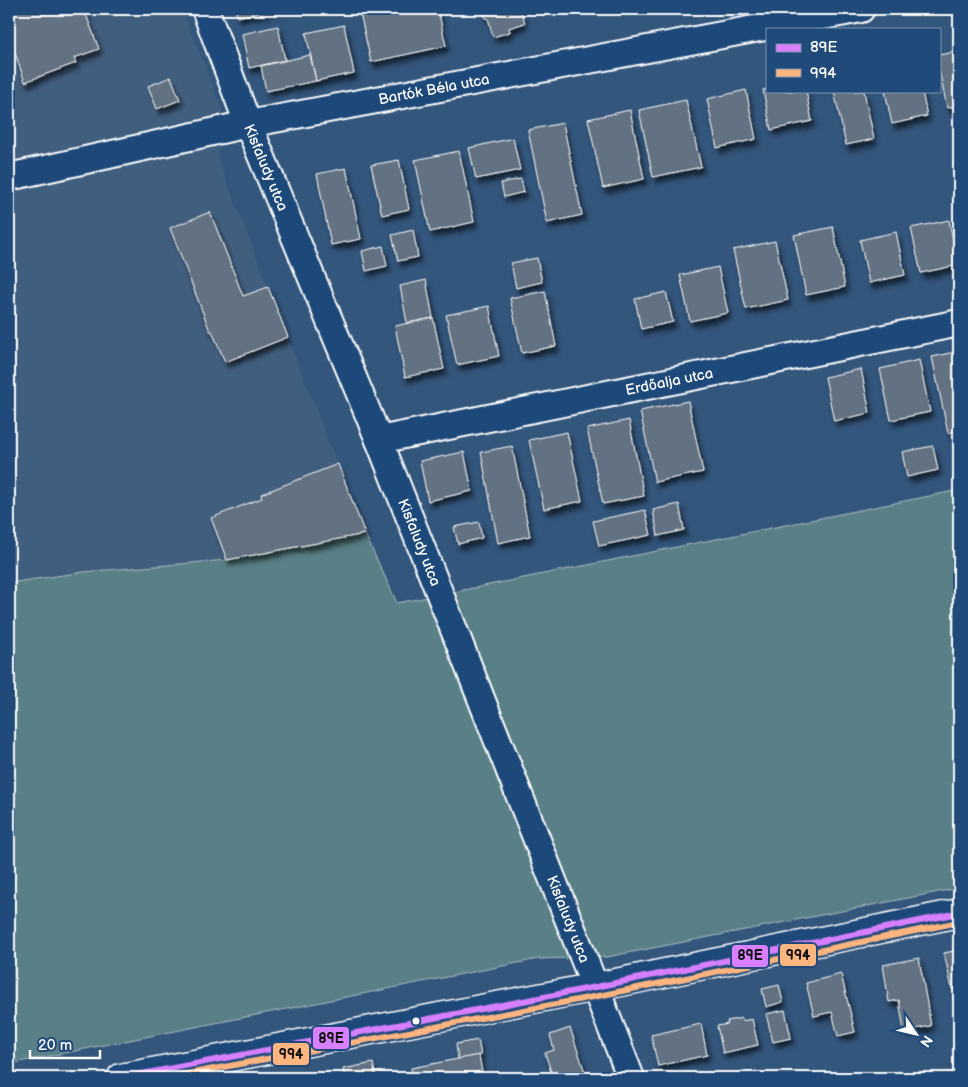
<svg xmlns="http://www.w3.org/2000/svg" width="968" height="1087" font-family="'Balsamiq Sans',sans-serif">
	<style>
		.built { fill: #415e7e }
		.green { fill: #588086; stroke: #acc0c2 }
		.building { fill: #637282; stroke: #fff; filter: url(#shadow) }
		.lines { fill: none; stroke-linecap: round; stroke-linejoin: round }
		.minor-casing { stroke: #fff; stroke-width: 30 }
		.tertiary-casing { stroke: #fff; stroke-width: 31 }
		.minor { stroke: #1f4a7a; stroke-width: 26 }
		.tertiary { stroke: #1f4a7a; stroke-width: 28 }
		.bus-1-casing { stroke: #1f4a7a; stroke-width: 10 }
		.bus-2-casing { stroke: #1f4a7a; stroke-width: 10 }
		.bus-1 { stroke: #d880ff; stroke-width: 6 }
		.bus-2 { stroke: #ffb580; stroke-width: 6 }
		.bus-dot { fill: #fff; stroke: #1f4a7a; stroke-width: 2 }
		.labels { text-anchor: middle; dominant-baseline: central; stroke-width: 4.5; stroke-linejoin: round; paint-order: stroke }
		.street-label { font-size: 15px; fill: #fff; stroke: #1f4a7a }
		.line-badge { stroke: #1f4a7a; stroke-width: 2 }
		.pale-badge-label { font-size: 14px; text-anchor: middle; font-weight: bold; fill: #111 }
	</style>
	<defs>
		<filter id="shadow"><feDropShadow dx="3" dy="5.5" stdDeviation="2.5" flood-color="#0009"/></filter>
	</defs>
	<rect width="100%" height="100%" fill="#33567c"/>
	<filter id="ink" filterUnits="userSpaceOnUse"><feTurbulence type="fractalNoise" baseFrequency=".02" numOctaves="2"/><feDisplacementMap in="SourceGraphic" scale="10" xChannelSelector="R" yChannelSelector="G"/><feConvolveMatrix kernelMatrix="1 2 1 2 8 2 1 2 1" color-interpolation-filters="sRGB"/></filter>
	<g filter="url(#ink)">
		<polygon class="built" points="9,9 182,9 223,111 218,159 365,534 227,560 84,572 9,583"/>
		<polygon class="green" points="959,490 959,888 607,957 538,959 9,1064 9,583 84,572 227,560 365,534 397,603 464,590"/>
		<g class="building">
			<polygon points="9,9 84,9 99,49 74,58 76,63 25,82 9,35"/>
			<polygon points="236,9 277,9 237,17"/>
			<polygon points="382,9 438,9 446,46 371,62 360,13"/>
			<polygon points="482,9 520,9 525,23 509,28 510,32 493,37 488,18 485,18"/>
			<polygon points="344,25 354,73 316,81 306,33"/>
			<polygon points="278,26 285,60 249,68 242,34"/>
			<polygon points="959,51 959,105 947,108 939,69 939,55"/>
			<polygon points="310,55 316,81 266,91 261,66"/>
			<polygon points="171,77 180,100 157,109 148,86"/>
			<polygon points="767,89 767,91 806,91 812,121 771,130 763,90"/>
			<polygon points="746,90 756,139 717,148 707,99"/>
			<polygon points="834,91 864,91 874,139 846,145"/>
			<polygon points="885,91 922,91 927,116 892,124"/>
			<polygon points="686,100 701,167 653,177 639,110"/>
			<polygon points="630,110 644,179 603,188 588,119"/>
			<polygon points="563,123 582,215 547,223 528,130"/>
			<polygon points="513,138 520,170 476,179 469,148"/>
			<polygon points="459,151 474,222 430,232 415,160"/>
			<polygon points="399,160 409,209 382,215 371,165"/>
			<polygon points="346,168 361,239 331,245 317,174"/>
			<polygon points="521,179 524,192 504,197 501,183"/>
			<polygon points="210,212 243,296 268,287 288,337 225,362 212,331 210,331 170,228"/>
			<polygon points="949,220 958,265 921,273 911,228"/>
			<polygon points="833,227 845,287 806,295 794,235"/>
			<polygon points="413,230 418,257 398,261 392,235"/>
			<polygon points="896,232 905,275 869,283 860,240"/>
			<polygon points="775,241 788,300 746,309 733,250"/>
			<polygon points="383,246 387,266 366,271 362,251"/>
			<polygon points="537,258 542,282 516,288 511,263"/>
			<polygon points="718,267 728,313 690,321 680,275"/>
			<polygon points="426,280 433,318 407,323 400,286"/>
			<polygon points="545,291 556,346 522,353 510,298"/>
			<polygon points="666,292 673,322 641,329 635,299"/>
			<polygon points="489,306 499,356 457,365 446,315"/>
			<polygon points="433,318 444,369 405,377 395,326"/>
			<polygon points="959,351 959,430 948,433 932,357"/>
			<polygon points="919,360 930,412 891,420 880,369"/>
			<polygon points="861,369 870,413 834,421 825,377"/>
			<polygon points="688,401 703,472 655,482 640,411"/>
			<polygon points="629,420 644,496 603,504 587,429"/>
			<polygon points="567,432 582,501 544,509 529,440"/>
			<polygon points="512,446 530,536 498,543 481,452"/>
			<polygon points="933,446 938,470 907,477 902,452"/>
			<polygon points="464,452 472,491 428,501 420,461"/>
			<polygon points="338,464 365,534 227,560 211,518 262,498 261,494"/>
			<polygon points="679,504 684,530 658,536 653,510"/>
			<polygon points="645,510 651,535 599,546 593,521"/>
			<polygon points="479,522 482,538 458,544 454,527"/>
			<polygon points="959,950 959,988 952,989 944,953"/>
			<polygon points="919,958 931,1026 904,1031 899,1000 889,1002 883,965"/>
			<polygon points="841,974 855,1032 838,1036 832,1012 814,1016 806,983"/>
			<polygon points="779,985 783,1002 766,1007 762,989"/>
			<polygon points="785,1010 791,1038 773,1042 766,1014"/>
			<polygon points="742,1018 742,1021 752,1019 758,1045 723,1053 717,1026 728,1024 727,1021"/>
			<polygon points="701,1024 707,1055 658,1066 651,1035"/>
			<polygon points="570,1028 587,1078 564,1078 563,1076 553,1078 545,1053 554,1050 550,1035"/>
			<polygon points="478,1040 481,1055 458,1059 456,1044"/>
			<polygon points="479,1055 483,1078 413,1078 411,1068"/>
			<polygon points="373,1063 376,1078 345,1078 343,1069"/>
			<polygon points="319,1074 319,1078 294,1078 298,1077"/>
		</g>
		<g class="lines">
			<g class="minor-casing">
				<g id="minor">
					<path id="s1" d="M205 9 248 124 379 440 631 1078"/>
					<path id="s2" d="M9 177 248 124 861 9"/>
					<path id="s3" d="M379 440 959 323"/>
				</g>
			</g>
			<g class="tertiary-casing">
				<polyline id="tertiary" points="121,1078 596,987 959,913"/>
			</g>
			<use href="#minor" class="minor"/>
			<use href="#tertiary" class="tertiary"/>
			<g class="bus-1-casing">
				<polyline id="bus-1" points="121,1078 596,987 959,913"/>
			</g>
			<g class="bus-2-casing">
				<polyline id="bus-2" points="166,1078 598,996 959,922"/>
			</g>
			<use href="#bus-1" class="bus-1"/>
			<use href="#bus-2" class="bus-2"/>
		</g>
	</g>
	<circle class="bus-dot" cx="416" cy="1021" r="4.5"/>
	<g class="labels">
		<g class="street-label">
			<text stroke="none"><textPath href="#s2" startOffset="434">Bartók Béla utca</textPath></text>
			<text stroke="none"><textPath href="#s1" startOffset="170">Kisfaludy utca</textPath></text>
			<text stroke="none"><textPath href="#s3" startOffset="296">Erdőalja utca</textPath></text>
			<text stroke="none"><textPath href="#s1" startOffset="575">Kisfaludy utca</textPath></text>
			<text stroke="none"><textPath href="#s1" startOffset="980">Kisfaludy utca</textPath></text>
		</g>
	</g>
	<g class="line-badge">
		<rect x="779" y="943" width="38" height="24" rx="5" fill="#ffb580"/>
		<rect x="731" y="944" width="38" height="24" rx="5" fill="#d880ff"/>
		<rect x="312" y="1026" width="38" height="24" rx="5" fill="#d880ff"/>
		<rect x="272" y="1042" width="38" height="24" rx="5" fill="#ffb580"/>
	</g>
	<g class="pale-badge-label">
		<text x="798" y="960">994</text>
		<text x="750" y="960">89E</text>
		<text x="331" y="1043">89E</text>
		<text x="291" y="1059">994</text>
	</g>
	<rect width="968" height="1087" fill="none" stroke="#1f4a7a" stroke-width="30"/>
	<rect x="15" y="15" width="938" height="1057" fill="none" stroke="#fff" stroke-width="2" filter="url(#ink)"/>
	<rect x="766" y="28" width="175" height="65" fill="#1f4a7a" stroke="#7992af"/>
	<rect x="776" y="44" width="25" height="8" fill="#d880ff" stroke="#7992af"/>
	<text x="810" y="52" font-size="15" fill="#ffffff">89E</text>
	<rect x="776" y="69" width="25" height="8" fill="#ffb580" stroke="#7992af"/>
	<text x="810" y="78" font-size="15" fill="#ffffff">994</text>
	<g transform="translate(916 1034) rotate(125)" stroke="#1f4a7a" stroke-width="4" paint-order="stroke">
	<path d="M0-4L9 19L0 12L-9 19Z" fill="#ffffff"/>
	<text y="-8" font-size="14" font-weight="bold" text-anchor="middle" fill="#ffffff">N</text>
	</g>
	<path d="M30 1050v8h70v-8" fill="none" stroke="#ffffff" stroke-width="2.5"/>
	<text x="38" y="1050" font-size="15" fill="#ffffff" stroke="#1f4a7a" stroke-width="4" paint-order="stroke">20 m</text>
</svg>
